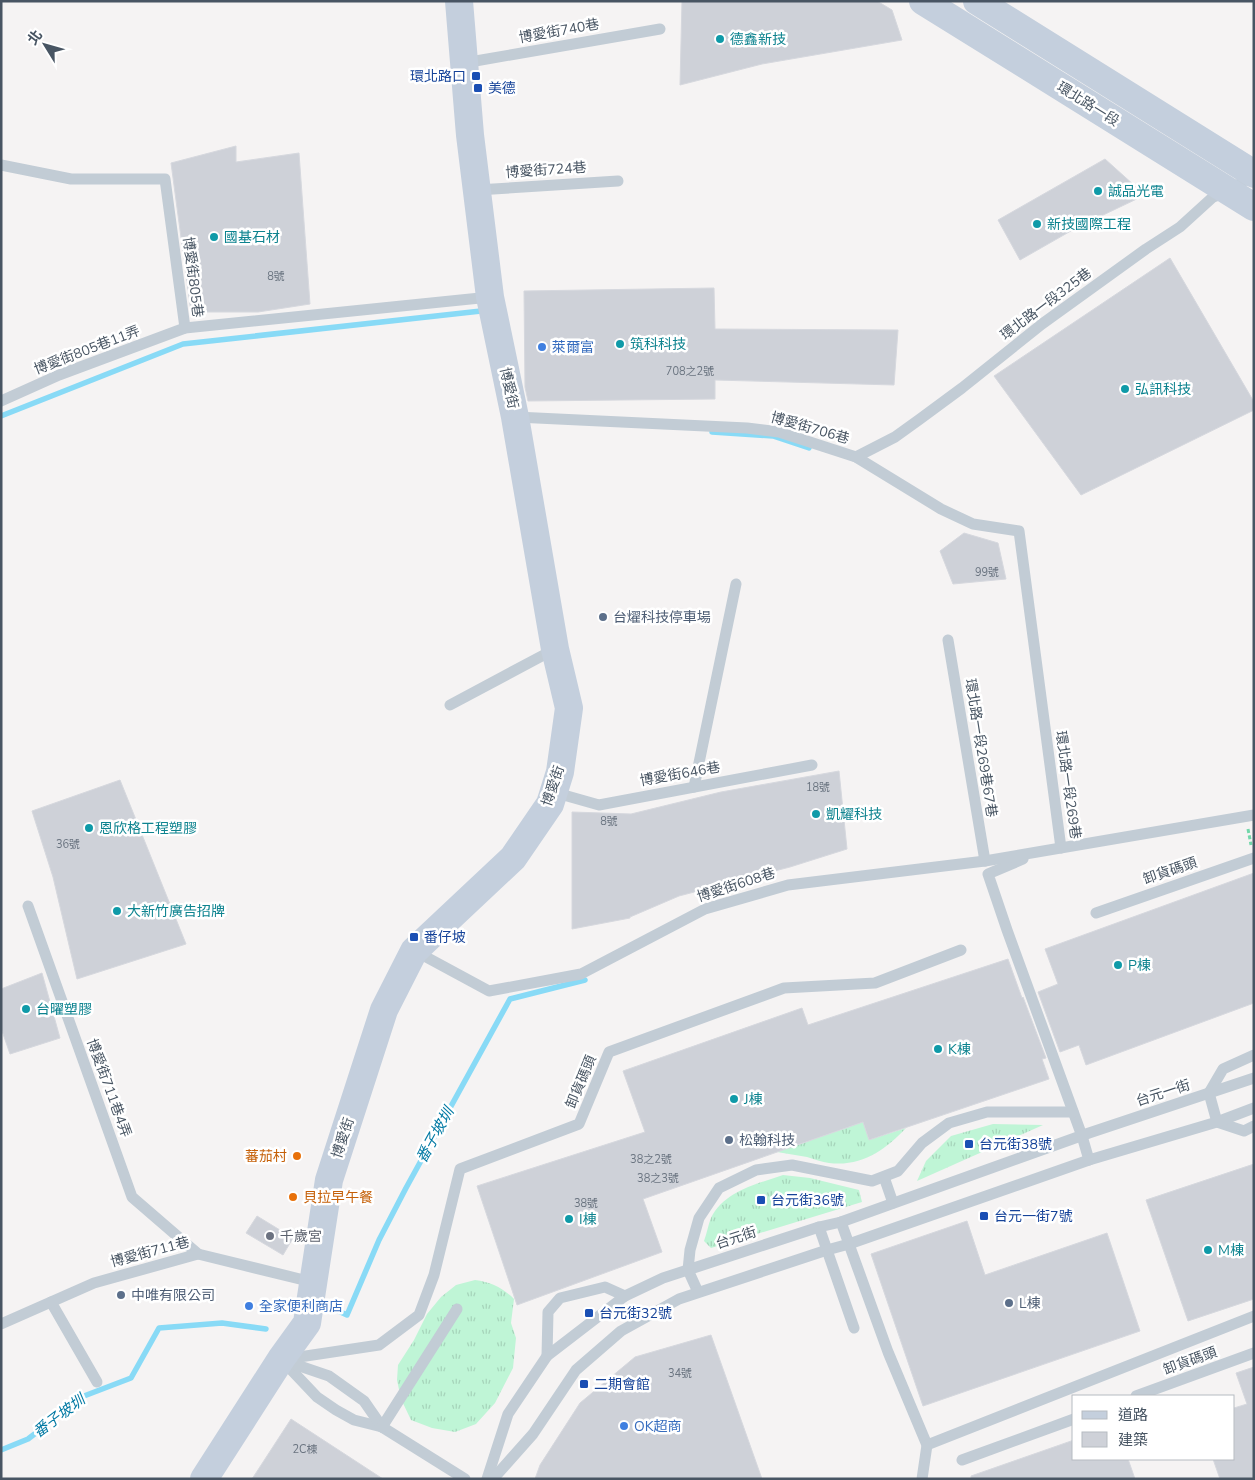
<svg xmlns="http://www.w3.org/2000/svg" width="1255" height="1480" font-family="'Nunito Sans','Noto Sans TC',sans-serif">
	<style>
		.grass { fill: url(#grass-tufts) }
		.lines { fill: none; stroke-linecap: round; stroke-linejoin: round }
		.stream { stroke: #88daf6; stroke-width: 5.5 }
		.building { fill: #ced1d8; stroke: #d6d8de }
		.path { stroke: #72d7aa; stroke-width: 3; stroke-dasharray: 4 2.5; stroke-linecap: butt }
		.lane { stroke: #c2ccd5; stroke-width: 11 }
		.secondary { stroke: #c4cfdd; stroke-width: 28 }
		.culture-dot { fill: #0f9aa8; stroke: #fff; stroke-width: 2 }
		.transit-dot { fill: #1a4fb4; stroke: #fff; stroke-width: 2 }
		.shop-dot { fill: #3f7fe0; stroke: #fff; stroke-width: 2 }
		.service-dot { fill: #5c6f8a; stroke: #fff; stroke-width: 2 }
		.food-dot { fill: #e8710a; stroke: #fff; stroke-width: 2 }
		.worship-dot { fill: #6b7280; stroke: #fff; stroke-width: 2 }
		.labels { text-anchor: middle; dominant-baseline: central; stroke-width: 5; stroke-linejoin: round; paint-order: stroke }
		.number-label { font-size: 11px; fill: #6a7480 }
		.street-label { font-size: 14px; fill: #485563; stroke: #fff }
		.culture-label { font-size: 14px; fill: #0d838f; stroke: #fff; text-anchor: start }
		.transit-label { font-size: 14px; fill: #164399; stroke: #fff; text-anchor: start }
		.shop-label { font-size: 14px; fill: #366cbe; stroke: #fff; text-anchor: start }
		.service-label { font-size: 14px; fill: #4e5e75; stroke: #fff; text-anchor: start }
		.food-label { font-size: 14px; fill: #c56008; stroke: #fff; text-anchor: end }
		.worship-label { font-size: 14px; fill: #5b616d; stroke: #fff; text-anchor: start }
		.water-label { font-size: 15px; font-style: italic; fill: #037aa4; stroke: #fff }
	</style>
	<defs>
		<pattern id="grass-tufts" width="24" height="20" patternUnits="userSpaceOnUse" patternTransform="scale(1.25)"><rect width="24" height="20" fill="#bff5d6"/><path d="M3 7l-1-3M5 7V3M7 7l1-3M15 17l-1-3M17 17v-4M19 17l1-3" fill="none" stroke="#a6d4ba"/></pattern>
	</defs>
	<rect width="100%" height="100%" fill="#f5f3f3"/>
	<g class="grass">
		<path d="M863 1122 869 1140 906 1128C885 1150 862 1167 829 1163 822 1162 814 1159 807 1157 797 1155 787 1154 777 1152Z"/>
		<polygon points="993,1124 1043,1125 917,1181 926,1161 951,1136"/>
		<path d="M783 1175 810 1178 859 1190 862 1202 711 1248 704 1241C707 1233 708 1225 711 1218 724 1191 757 1184 783 1175Z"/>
		<path d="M475 1280C491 1282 503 1288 514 1299L511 1323 516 1338 513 1368 495 1403 476 1424 455 1432 432 1428 411 1420 401 1399 397 1380 398 1365 414 1340 427 1314 441 1297 456 1285Z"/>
	</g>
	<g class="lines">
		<g class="stream">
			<polyline points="1,416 183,344 481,311"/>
			<polyline points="712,432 773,436 809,448"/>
			<polyline points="319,1302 347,1315 379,1240 406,1188 510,999 585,980"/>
			<polyline points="1,1450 28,1439 84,1396 131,1378 159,1328 222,1323 266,1329"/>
		</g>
	</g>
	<g class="building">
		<polygon points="682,1 877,1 892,10 902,40 762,64 680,85"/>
		<polygon points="236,146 236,162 299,153 310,304 258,312 191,312 171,163"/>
		<polygon points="1105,159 1145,195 1076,228 1020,260 998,220"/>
		<polygon points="1170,258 1254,402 1254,410 1081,495 994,376"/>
		<polygon points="714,288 715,329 898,330 894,385 715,380 715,399 528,401 525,387 524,291"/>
		<polygon points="964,533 998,543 1006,579 953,584 940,551"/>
		<polygon points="839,771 847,849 790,867 679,896 630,917 630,918 572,929 572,812 631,814 721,792"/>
		<polygon points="120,780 186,944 77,979 53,877 32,811"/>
		<polygon points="1254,873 1254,1003 1086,1065 1079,1045 1060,1052 1038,992 1058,984 1045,949"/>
		<polygon points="1008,959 1022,998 1023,997 1046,1058 1042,1059 1049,1079 869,1140 863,1122 643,1199 662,1252 517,1305 477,1186 645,1132 623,1071 802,1008 808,1025"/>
		<polygon points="42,973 60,1038 10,1054 1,1028 1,989"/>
		<polygon points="1254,1164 1254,1299 1188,1321 1146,1200"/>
		<polygon points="257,1216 293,1238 283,1255 246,1233"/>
		<polygon points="967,1221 985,1275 1107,1233 1140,1331 923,1406 871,1254"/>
		<polygon points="711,1335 762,1479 535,1479 540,1465 580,1403 635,1357"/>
		<polygon points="1254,1367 1254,1479 1220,1479 1213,1459 1234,1459 1234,1408 1247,1404 1236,1373"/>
		<polygon points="291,1419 383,1479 252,1479"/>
		<polygon points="1074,1440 1074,1459 1128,1459 1135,1479 971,1479 971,1476"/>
	</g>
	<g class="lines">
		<polyline class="path" points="1248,829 1251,845"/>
		<g class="lane">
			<polyline points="464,63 660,29"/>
			<polyline points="1,165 71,179 165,179 185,328"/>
			<polyline points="477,190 618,181"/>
			<polyline points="1,401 59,375 185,328 490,297"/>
			<polyline points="516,417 747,428 779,432 856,457 941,509 973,524 1019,531 1061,848"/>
			<polyline points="856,457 895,437 920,419 962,388 1042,324 1146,249 1180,227 1213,197 1229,191 1254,174"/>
			<polyline points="948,640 985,861"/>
			<polyline points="450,705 555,649"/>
			<polyline points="694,787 736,584"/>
			<polyline points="553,792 599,805 812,765"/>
			<polyline points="1023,859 988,874 1007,930 1082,1136 1089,1160"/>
			<polyline points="28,906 132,1197 198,1254"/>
			<polyline points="1096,913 1254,858"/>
			<polyline points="415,951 489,991 581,974 705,909 788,885 985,861 1254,815"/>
			<polyline points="1254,1055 1223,1069 1209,1093 1217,1122 1244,1131 1254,1126"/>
			<polyline points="884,1177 893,1203"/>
			<polyline points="841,1222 888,1352 927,1445 922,1479"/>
			<polyline points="819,1227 854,1328"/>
			<polyline points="698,1292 688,1270 690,1250 699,1218 719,1188 756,1170 792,1165 872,1181 898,1171 922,1143 949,1123 987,1112 1073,1112"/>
			<polyline points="51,1302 97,1382"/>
			<polyline points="1,1324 94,1283 198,1254 312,1282"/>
			<polyline points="547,1356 548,1312 560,1298 605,1287 625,1296"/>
			<polyline points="281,1359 317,1397 336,1410 354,1420 382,1427 465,1479"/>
			<polyline points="286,1359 379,1345 419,1315 434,1275 460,1169 579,1124 609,1052 784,988 875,983 961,950"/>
			<polyline points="282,1360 329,1376 364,1401 382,1427"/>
			<polyline points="1136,1396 1254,1353"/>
			<polyline points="382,1427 457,1309"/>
			<polyline points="927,1445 1254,1316"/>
			<polyline points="962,1460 1074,1419"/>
			<polyline points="487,1479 508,1414 547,1356 625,1296 663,1278 819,1227 841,1222 1089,1133 1254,1078"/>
			<polyline points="493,1479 533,1434 576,1370 621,1331 679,1299 827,1250 849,1244 1089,1160 1217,1122 1254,1108"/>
		</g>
		<g class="secondary">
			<polyline points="923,1 1254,207"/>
			<polyline points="977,1 1254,174"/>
			<polyline points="204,1479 281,1359 307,1323 329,1180 384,1010 414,951 513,858 550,804 560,772 569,708 555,649 515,417 490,297 470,135 459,1"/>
		</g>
	</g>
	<g class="culture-dot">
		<circle cx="720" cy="39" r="5"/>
		<circle cx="1098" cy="191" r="5"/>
		<circle cx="1037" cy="224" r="5"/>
		<circle cx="214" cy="237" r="5"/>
		<circle cx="620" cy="344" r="5"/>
		<circle cx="1125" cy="389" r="5"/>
		<circle cx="816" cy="814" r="5"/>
		<circle cx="89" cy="828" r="5"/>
		<circle cx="117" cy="911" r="5"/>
		<circle cx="1118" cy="965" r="5"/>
		<circle cx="26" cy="1009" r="5"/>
		<circle cx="938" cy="1049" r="5"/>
		<circle cx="734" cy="1099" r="5"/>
		<circle cx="569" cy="1219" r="5"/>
		<circle cx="1208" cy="1250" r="5"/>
	</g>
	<g class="transit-dot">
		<rect x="471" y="71" width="10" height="10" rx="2.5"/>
		<rect x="473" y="83" width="10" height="10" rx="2.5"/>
		<rect x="409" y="932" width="10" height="10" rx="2.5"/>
		<rect x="964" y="1139" width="10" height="10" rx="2.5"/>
		<rect x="756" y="1195" width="10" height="10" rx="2.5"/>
		<rect x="979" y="1211" width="10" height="10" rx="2.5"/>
		<rect x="584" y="1308" width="10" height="10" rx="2.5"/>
		<rect x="579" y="1379" width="10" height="10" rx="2.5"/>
	</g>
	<g class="shop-dot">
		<circle cx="542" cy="347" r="5"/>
		<circle cx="249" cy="1306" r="5"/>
		<circle cx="624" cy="1426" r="5"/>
	</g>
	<g class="service-dot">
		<circle cx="603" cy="617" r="5"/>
		<circle cx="729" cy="1140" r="5"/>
		<circle cx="121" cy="1295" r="5"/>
		<circle cx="1009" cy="1303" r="5"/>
	</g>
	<g class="food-dot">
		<circle cx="297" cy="1156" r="5"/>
		<circle cx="293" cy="1197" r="5"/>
	</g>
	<circle class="worship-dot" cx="270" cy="1236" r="5"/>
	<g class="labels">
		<g class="number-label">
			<text x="276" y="276">8號</text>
			<text x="690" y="371">708之2號</text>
			<text x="987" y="572">99號</text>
			<text x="818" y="787">18號</text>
			<text x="609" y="821">8號</text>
			<text x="68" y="844">36號</text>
			<text x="651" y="1159">38之2號</text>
			<text x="658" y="1178">38之3號</text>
			<text x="586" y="1203">38號</text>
			<text x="680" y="1373">34號</text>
			<text x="305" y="1449">2C棟</text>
		</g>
		<g class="street-label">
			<text transform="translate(559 31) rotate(-10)">博愛街740巷</text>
			<text transform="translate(1088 104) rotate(32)">環北路一段</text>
			<text transform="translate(546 170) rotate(-4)">博愛街724巷</text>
			<text transform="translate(193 277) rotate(83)">博愛街805巷</text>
			<text transform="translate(1046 304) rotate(-37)">環北路一段325巷</text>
			<text transform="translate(87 350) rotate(-21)">博愛街805巷11弄</text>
			<text transform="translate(509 388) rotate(78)">博愛街</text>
			<text transform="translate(810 428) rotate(16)">博愛街706巷</text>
			<text transform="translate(981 748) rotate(81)">環北路一段269巷67巷</text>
			<text transform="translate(680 774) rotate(-10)">博愛街646巷</text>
			<text transform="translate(1068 785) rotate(82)">環北路一段269巷</text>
			<text transform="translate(553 786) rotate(-71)">博愛街</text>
			<text transform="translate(1170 871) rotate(-19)">卸貨碼頭</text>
			<text transform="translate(736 885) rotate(-18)">博愛街608巷</text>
			<text transform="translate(581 1082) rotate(-67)">卸貨碼頭</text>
			<text transform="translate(109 1088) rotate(70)">博愛街711巷4弄</text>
			<text transform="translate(1163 1093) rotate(-18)">台元一街</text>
			<text transform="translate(343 1138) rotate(-72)">博愛街</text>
			<text transform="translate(736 1238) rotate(-18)">台元街</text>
			<text transform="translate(150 1252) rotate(-15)">博愛街711巷</text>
			<text transform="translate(1190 1361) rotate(-20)">卸貨碼頭</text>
		</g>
		<g class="culture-label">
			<text x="730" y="39">德鑫新技</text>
			<text x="1108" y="191">誠品光電</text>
			<text x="1047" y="224">新技國際工程</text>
			<text x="224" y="237">國基石材</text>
			<text x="630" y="344">筑科科技</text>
			<text x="1135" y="389">弘訊科技</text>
			<text x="826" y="814">凱耀科技</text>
			<text x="99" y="828">恩欣格工程塑膠</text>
			<text x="127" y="911">大新竹廣告招牌</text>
			<text x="1128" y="965">P棟</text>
			<text x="36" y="1009">台曜塑膠</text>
			<text x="948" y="1049">K棟</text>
			<text x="744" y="1099">J棟</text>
			<text x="579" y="1219">I棟</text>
			<text x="1218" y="1250">M棟</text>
		</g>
		<g class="transit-label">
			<text x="466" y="76" text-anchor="end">環北路口</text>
			<text x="488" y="88">美德</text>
			<text x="424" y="937">番仔坡</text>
			<text x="979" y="1144">台元街38號</text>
			<text x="771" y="1200">台元街36號</text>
			<text x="994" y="1216">台元一街7號</text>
			<text x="599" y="1313">台元街32號</text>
			<text x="594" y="1384">二期會館</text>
		</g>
		<g class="shop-label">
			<text x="552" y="347">萊爾富</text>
			<text x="259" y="1306">全家便利商店</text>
			<text x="634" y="1426">OK超商</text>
		</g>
		<g class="service-label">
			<text x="613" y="617">台燿科技停車場</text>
			<text x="739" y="1140">松翰科技</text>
			<text x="131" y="1295">中唯有限公司</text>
			<text x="1019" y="1303">L棟</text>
		</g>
		<g class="food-label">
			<text x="287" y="1156">蕃茄村</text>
			<text x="303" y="1197" text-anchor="start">貝拉早午餐</text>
		</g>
		<g class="worship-label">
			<text x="280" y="1236">千歲宮</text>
		</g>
		<g class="water-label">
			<text transform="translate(435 1135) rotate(-61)">番子坡圳</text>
			<text transform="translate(59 1416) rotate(-37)">番子坡圳</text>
		</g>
	</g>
	<rect width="1255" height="1480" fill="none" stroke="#485563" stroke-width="5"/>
	<rect x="1072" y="1395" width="162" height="65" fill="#ffffff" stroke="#b6bbc1"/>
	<rect x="1082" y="1411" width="25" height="8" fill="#c4cfdd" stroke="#b6bbc1"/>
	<text x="1118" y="1420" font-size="15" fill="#485563">道路</text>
	<rect x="1082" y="1432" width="25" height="15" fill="#ced1d8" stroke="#b6bbc1"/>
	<text x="1118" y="1445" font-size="15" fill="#485563">建築</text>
	<g transform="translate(45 45) rotate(307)" stroke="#ffffff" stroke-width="4" paint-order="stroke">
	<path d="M0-4L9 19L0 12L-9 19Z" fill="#485563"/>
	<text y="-8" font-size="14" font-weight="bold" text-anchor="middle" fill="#485563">北</text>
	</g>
</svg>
